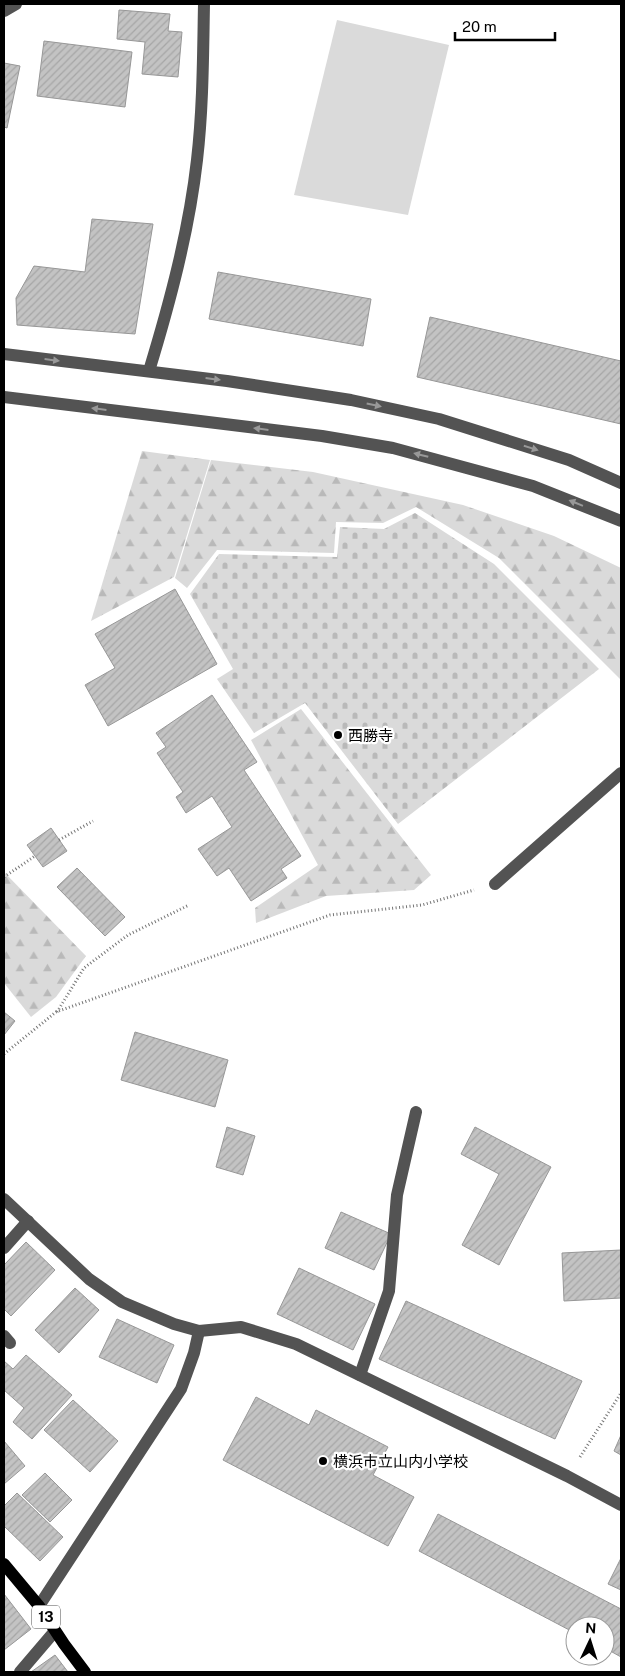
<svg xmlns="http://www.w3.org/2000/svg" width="625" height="1676" font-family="'Public Sans','Noto Sans JP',sans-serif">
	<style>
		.grass { fill: #dadada }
		.forest { fill: url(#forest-firs) }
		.cemetery { fill: url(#cemetery-stones) }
		.building { fill: url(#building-hatch); stroke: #979797 }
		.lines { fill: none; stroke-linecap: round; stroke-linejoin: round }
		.path { stroke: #757575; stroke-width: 3; stroke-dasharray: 1 2.5; stroke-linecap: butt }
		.minor { stroke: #535353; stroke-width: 12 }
		.major { stroke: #000; stroke-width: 12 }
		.oneway { fill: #989898 }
		.poi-dot { fill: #000; stroke: #fff; stroke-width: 2 }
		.labels { text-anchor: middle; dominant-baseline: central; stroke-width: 4.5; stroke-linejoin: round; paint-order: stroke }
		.shield { fill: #fff; stroke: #4c4c4c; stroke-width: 1 }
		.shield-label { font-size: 14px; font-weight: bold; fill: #000 }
		.poi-label { font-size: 15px; fill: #000; stroke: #fff; text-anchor: start }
	</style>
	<defs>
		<pattern id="forest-firs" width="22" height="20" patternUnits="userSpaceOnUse" patternTransform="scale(1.25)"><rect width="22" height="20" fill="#dadada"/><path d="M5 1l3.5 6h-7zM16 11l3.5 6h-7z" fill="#b9b9b9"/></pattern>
		<pattern id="cemetery-stones" width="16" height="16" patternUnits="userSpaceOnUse" patternTransform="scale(1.25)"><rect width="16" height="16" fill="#dadada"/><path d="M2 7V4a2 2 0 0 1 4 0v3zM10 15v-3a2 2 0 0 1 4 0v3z" fill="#b9b9b9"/></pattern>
		<pattern id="building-hatch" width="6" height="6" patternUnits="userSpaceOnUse" patternTransform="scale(1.25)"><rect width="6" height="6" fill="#c3c3c3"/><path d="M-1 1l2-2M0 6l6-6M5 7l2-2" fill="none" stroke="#a6a6a6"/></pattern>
	</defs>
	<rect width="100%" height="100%" fill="#fff"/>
	<polygon class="grass" points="337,20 449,45 408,215 294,195"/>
	<g class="forest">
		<polygon points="142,451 210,460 174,577 91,621"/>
		<polygon points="211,460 313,472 463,505 554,536 621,568 621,680 499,558 416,507 383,523 336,522 334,553 217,550 187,588 175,578"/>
		<polygon points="301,709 431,875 414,890 326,896 256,923 255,908 318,865 251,740"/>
		<polygon points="4,872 86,956 56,997 31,1017 4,983"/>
	</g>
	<polygon class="cemetery" points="415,513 494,564 599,669 398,824 305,703 254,733 217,679 233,669 190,594 219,554 337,557 340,527 384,529"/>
	<g class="building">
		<polygon points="119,10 170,14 168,31 182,32 178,77 142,74 145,42 117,39"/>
		<polygon points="44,41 132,52 125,107 37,96"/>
		<polygon points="4,63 20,66 7,128 4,127"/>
		<polygon points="92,219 153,224 135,334 17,325 16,298 34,266 85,272"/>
		<polygon points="218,272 371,299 363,346 209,319"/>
		<polygon points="430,317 621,361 621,424 417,377"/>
		<polygon points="175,589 217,664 108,726 85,685 115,668 95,634"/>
		<polygon points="212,695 257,762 244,770 301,856 281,869 287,878 251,901 229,868 217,876 198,849 232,827 212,796 186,813 176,797 183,792 157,753 166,747 156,733"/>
		<polygon points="51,828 67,851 43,867 27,845"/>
		<polygon points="77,868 125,917 105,936 57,887"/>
		<polygon points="4,1012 15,1021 4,1035"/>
		<polygon points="135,1032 228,1060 215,1107 121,1080"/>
		<polygon points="227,1127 255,1136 243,1175 216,1167"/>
		<polygon points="475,1127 551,1167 499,1265 462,1245 499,1174 461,1154"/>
		<polygon points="341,1212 391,1234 374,1270 325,1248"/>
		<polygon points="26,1242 55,1270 11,1316 4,1309 4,1265"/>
		<polygon points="621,1250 621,1298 564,1301 562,1253"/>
		<polygon points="299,1268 375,1304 353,1350 277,1314"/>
		<polygon points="75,1288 99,1310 59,1353 35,1330"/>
		<polygon points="406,1301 582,1381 555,1439 379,1359"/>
		<polygon points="117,1319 174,1345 157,1383 99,1357"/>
		<polygon points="26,1355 72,1395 32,1439 13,1422 24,1408 4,1390 4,1361 13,1369"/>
		<polygon points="256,1397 309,1425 316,1410 388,1447 373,1475 414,1497 388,1546 223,1460"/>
		<polygon points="73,1400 118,1441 90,1472 44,1430"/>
		<polygon points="621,1435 621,1455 614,1451"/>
		<polygon points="4,1441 25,1466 4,1484"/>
		<polygon points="45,1473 72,1500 50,1522 22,1495"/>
		<polygon points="17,1493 63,1537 40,1561 4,1526 4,1506"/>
		<polygon points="438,1514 621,1609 621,1657 605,1648 605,1626 575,1626 575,1633 419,1551"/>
		<polygon points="621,1558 621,1590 608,1584"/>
		<polygon points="4,1594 31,1629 4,1650"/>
		<polygon points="55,1655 68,1672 31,1672"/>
	</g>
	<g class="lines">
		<g class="path">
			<polyline points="59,840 93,821"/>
			<polyline points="4,877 35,856"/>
			<polyline points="57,1012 84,968 128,935 189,905"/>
			<polyline points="4,1054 56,1012 330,915 422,905 474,890"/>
			<polyline points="580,1457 621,1393"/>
		</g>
		<g class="minor">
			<polyline points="4,11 16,4"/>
			<polyline points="4,354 227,381 351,400 439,419 569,460 621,483"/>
			<path d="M149 371C170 302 189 231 197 160 203 108 203 56 204 4"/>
			<polyline points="4,397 322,436 393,448 533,486 621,521"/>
			<polyline points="495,884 621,773"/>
			<polyline points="4,1199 89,1279 122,1302 174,1324 199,1331 241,1327 296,1344 567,1476 621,1505"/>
			<polyline points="4,1248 28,1221"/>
			<polyline points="4,1336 10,1343"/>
			<polyline points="360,1375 389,1291 397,1195 416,1112"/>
			<polyline points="39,1606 181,1389 194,1353 199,1331"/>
			<polyline points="20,1672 55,1631"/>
		</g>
		<polyline class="major" points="4,1564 39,1606 64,1644 85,1672"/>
	</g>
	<defs><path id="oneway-solid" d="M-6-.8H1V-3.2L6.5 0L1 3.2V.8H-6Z" transform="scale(1.25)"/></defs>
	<g class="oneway">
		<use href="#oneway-solid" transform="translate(52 360) rotate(7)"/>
		<use href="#oneway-solid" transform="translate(213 379) rotate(7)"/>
		<use href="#oneway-solid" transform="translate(374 405) rotate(12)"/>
		<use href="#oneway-solid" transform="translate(99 409) rotate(-173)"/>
		<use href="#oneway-solid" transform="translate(261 429) rotate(-173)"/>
		<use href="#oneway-solid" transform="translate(531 448) rotate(17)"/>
		<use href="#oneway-solid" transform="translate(421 455) rotate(-166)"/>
		<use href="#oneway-solid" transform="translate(576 503) rotate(-158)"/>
	</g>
	<g class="poi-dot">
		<circle cx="338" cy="735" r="5"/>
		<circle cx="323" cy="1461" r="5"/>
	</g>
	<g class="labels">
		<rect class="shield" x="32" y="1605.5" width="28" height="23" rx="4"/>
		<g class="shield-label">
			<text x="46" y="1617">13</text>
		</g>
		<g class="poi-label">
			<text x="348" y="735">西勝寺</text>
			<text x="333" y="1461">横浜市立山内小学校</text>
		</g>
	</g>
	<rect width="625" height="1676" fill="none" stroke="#000000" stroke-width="10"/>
	<g transform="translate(590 1641) rotate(4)"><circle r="24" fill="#ffffff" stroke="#999999"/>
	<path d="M0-4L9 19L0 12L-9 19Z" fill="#000000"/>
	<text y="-8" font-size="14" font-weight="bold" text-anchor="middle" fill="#000000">N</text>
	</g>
	<path d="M455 32v8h100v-8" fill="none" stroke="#000000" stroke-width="2.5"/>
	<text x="462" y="32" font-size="15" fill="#000000" stroke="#ffffff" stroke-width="4" paint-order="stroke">20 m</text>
</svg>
